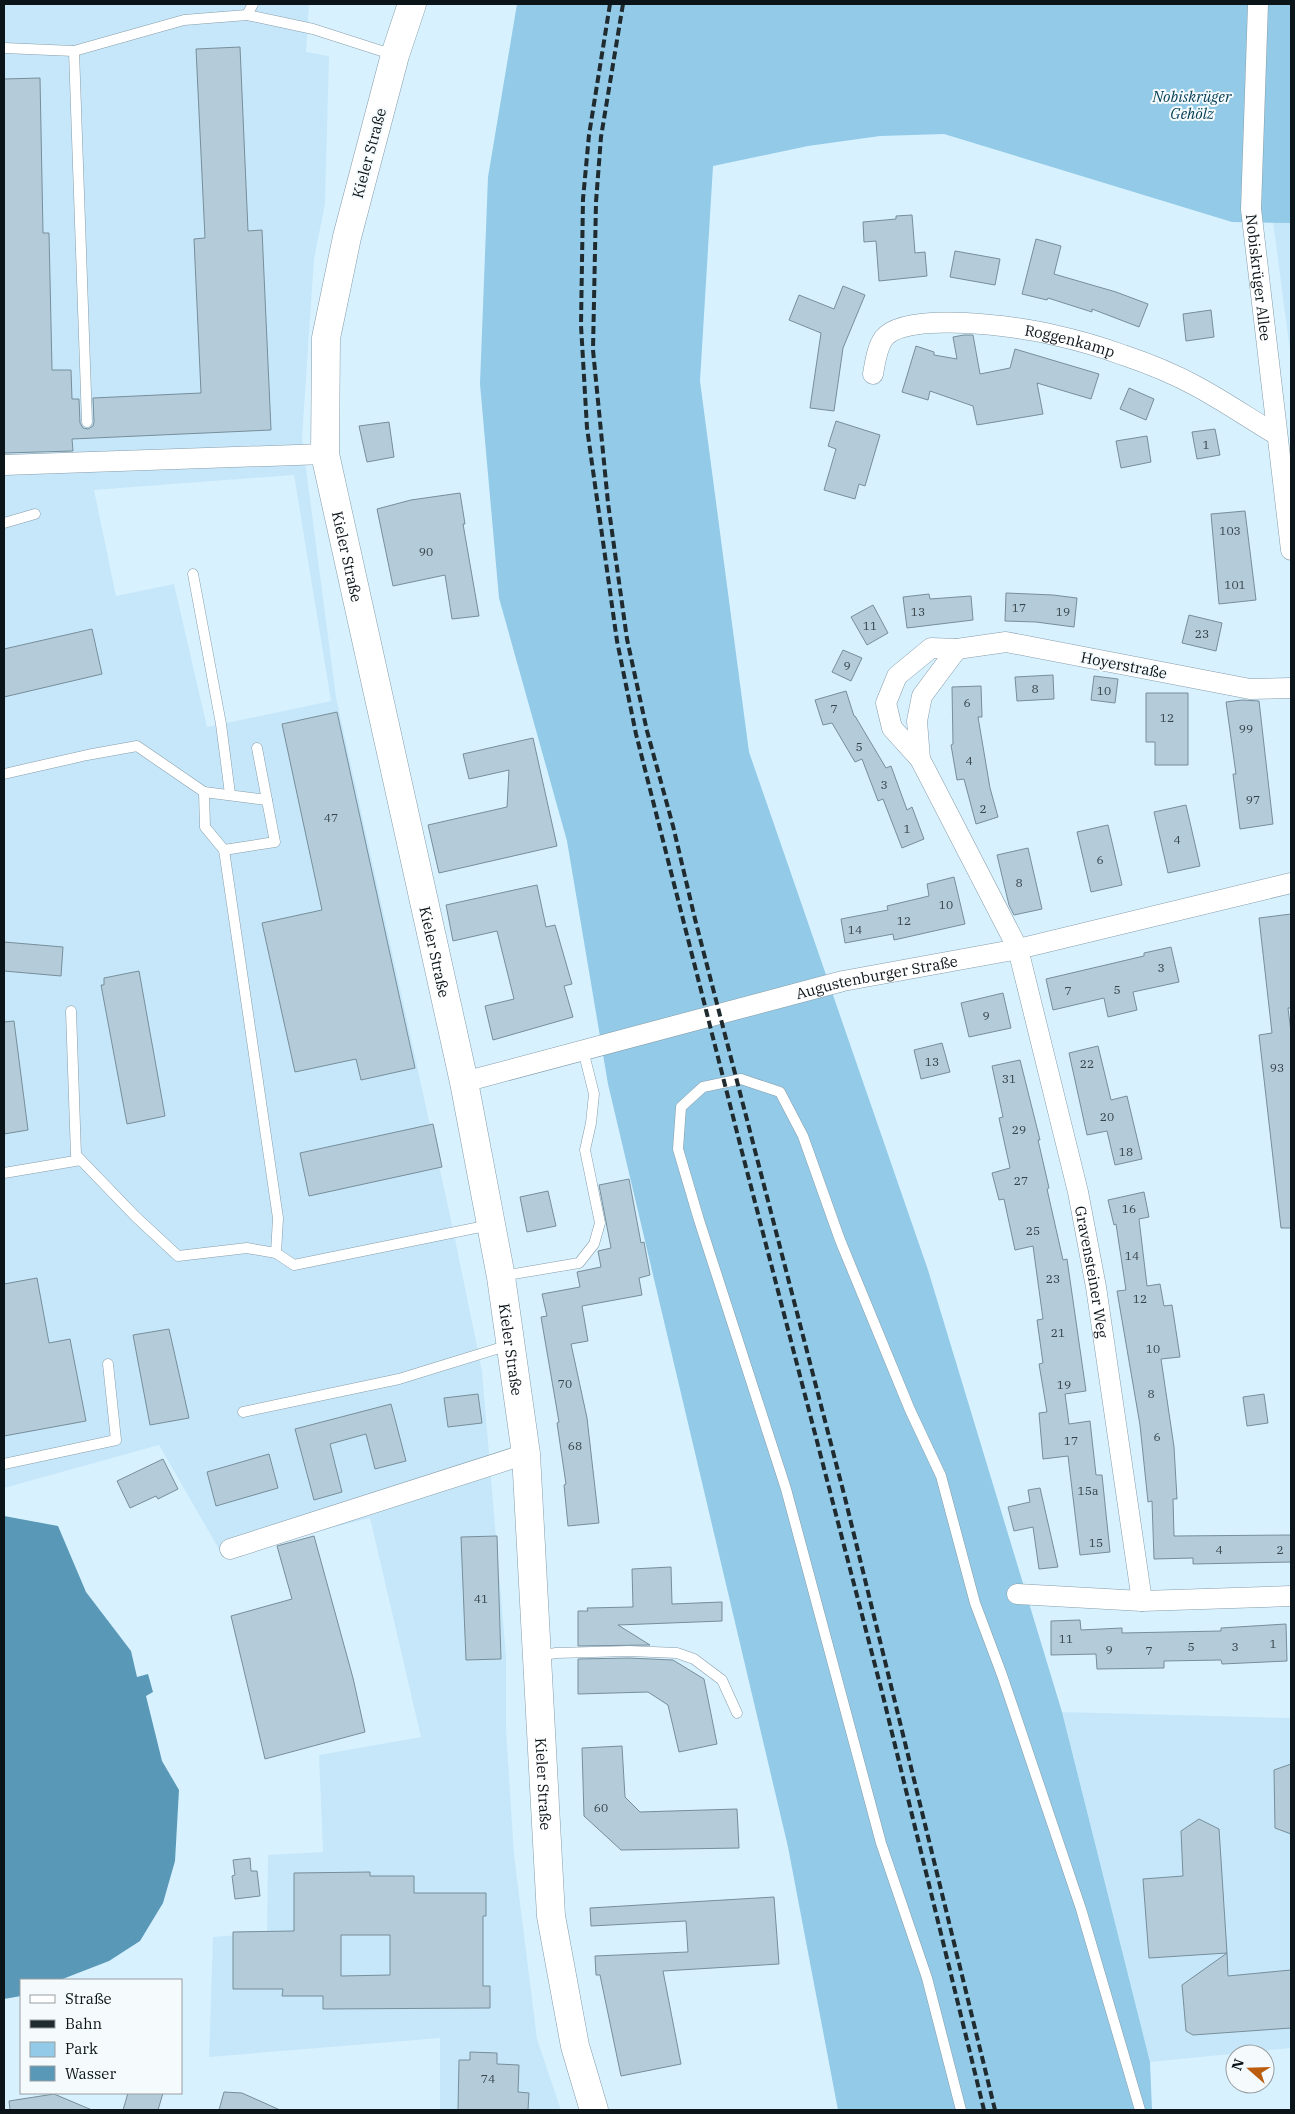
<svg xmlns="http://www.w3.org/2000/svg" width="1295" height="2114" font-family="'IBM Plex Serif',serif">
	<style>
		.built { fill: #c6e7f9; fill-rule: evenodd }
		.green { fill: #92cae7 }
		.water { fill: #5998b7 }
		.building { fill: #b4ccda; stroke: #778e9b; fill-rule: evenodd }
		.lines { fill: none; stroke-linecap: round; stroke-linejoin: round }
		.lane-casing { stroke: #869daa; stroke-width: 11 }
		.street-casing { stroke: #869daa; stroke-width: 21 }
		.secondary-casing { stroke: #869daa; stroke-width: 29 }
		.lane { stroke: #fff; stroke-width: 10 }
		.street { stroke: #fff; stroke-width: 20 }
		.secondary { stroke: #fff; stroke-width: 28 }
		.rail { stroke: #202b30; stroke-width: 4; stroke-dasharray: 8 4; stroke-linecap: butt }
		.labels { text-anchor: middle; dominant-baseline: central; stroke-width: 4; stroke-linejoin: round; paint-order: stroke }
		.number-label { font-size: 12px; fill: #354248 }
		.park-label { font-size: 15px; font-style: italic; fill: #084056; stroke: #f5fafd }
		.street-label { font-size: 15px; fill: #0b1418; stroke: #f5fafd }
	</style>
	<rect width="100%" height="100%" fill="#d8f1ff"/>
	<g class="built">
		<path d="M4 4H309L306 52 329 56 325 204 314 259 302 438 336 697 454 1234 482 1371 506 1656V1730L514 1855 537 2039 561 2110H440V2038L209 2057 213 1937 267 1933 268 1855 323 1852 319 1755 421 1737 370 1518 223 1556 159 1445 4 1488ZM294 475 331 701 207 727 174 584 116 596 94 490Z"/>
		<polygon points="1273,222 1291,223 1291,358"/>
		<polygon points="1062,1712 1291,1718 1291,2048 1150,2062"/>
	</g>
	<polygon class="green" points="517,4 1291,4 1291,223 1232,222 944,134 880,136 808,146 713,166 700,381 749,752 928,1270 1062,1712 1150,2062 1152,2110 838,2110 788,1847 608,1084 567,841 499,598 480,384 488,177"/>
	<polygon class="water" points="4,1516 58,1526 86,1592 131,1651 137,1677 148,1674 153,1692 146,1696 162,1761 179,1790 175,1861 163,1903 140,1941 109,1961 60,1980 21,1980 21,1996 4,1999"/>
	<g class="building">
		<polygon points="240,47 248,231 262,230 271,430 72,439 73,451 4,453 4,79 40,78 43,233 49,233 52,370 71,370 72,399 79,399 80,423 83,428 88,429 93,426 94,422 93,398 201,393 194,239 205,238 196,49"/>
		<polygon points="912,215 915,253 925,252 927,276 879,281 876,241 864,242 863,222 896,219 896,216"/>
		<polygon points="1036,239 1061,246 1054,274 1116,292 1148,304 1139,327 1092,309 1092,312 1048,298 1047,300 1022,294"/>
		<polygon points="955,251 1000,259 995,285 950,277"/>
		<polygon points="843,286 865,295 843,348 834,411 810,408 821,333 789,320 799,295 834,309"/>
		<polygon points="1211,310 1214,337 1186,341 1183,314"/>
		<polygon points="964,335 973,335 980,374 1010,368 1015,349 1099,374 1091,399 1037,383 1043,414 977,425 973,406 930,391 928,400 902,392 916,346 934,352 934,355 957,359 953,337"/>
		<polygon points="1129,388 1154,399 1146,420 1120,409"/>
		<polygon points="836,421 880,435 865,486 859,484 855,499 824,490 836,449 828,446"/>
		<polygon points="389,422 394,457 367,462 359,426"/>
		<polygon points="1215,429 1220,455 1197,459 1192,432"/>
		<polygon points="1147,436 1151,462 1121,468 1116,441"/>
		<polygon points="460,493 465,524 463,524 479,616 452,619 445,575 393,586 377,509 411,500"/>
		<polygon points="1245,511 1256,600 1219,604 1211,514"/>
		<polygon points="1006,593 1053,595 1077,598 1074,627 1036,622 1005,621"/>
		<polygon points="929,594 930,599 971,596 973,620 907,628 903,597"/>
		<polygon points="873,605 888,633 867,645 851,617"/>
		<polygon points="1189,615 1222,623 1216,651 1182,643"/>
		<polygon points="92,629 102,674 4,697 4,649"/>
		<polygon points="843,650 862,658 851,681 832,672"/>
		<polygon points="1053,675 1054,699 1017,701 1015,677"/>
		<polygon points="1094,676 1118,679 1115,703 1091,700"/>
		<polygon points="981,686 982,717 978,717 990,788 998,817 976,824 964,779 957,780 951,745 953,744 952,687"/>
		<polygon points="846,691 854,716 855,716 886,768 891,766 907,810 912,807 924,839 902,848 883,799 878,801 862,759 855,762 832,723 823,725 815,700"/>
		<polygon points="1146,693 1188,693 1188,765 1155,765 1155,742 1146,742"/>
		<polygon points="1242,700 1259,701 1273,824 1240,829 1233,774 1236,774 1226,702"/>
		<polygon points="337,712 415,1068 361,1080 356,1059 295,1072 262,923 322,910 282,724"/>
		<polygon points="533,738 557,846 439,873 428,825 507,807 509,770 469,779 463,754"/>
		<polygon points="1186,805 1200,866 1168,873 1154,812"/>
		<polygon points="1108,825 1122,885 1091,892 1077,832"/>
		<polygon points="1028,848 1042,909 1014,915 1009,905 997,855"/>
		<polygon points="954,877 965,924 894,940 893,934 845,943 841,919 888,910 887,906 929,896 927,884"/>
		<polygon points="537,885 546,927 555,925 572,984 564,986 573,1017 493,1040 485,1006 514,999 497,931 453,941 446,905"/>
		<polygon points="1291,914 1291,1008 1288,1008 1291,1032 1291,1228 1281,1228 1259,1035 1272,1033 1259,918"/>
		<polygon points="4,942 63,947 61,976 4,971"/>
		<polygon points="1171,947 1179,982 1133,992 1137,1010 1108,1017 1104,998 1053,1010 1046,979 1144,956 1144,953"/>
		<polygon points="139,971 165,1116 127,1124 101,985 104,985 104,978"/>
		<polygon points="1003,993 1011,1028 969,1037 961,1003"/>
		<polygon points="14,1021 28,1130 4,1134 4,1022"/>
		<polygon points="942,1043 950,1072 921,1079 914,1050"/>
		<polygon points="1098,1046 1111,1100 1127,1096 1142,1159 1115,1165 1107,1131 1087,1135 1069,1053"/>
		<polygon points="1020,1060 1040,1140 1038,1140 1049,1188 1047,1189 1063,1260 1067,1259 1086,1391 1065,1394 1069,1424 1090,1421 1096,1475 1102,1475 1110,1552 1080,1555 1068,1456 1043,1459 1039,1413 1047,1412 1039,1364 1043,1363 1037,1320 1043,1319 1033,1246 1015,1250 1004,1199 999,1200 992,1173 1010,1168 999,1118 1003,1117 992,1066"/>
		<polygon points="433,1124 442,1167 309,1196 300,1153"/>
		<polygon points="629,1179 641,1243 644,1242 650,1275 639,1278 642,1295 582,1306 588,1341 571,1344 587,1418 599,1523 568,1526 564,1485 566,1484 557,1423 559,1422 541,1317 547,1316 542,1294 580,1287 577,1272 601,1267 598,1251 611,1248 599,1185"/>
		<polygon points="548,1191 556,1226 527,1232 520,1197"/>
		<polygon points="1144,1192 1149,1217 1139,1219 1147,1286 1160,1284 1164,1306 1172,1305 1180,1357 1161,1359 1174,1447 1177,1499 1173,1499 1174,1536 1291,1535 1291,1562 1193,1564 1193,1558 1154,1559 1152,1501 1148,1502 1140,1425 1117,1291 1126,1290 1116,1224 1114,1225 1108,1200"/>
		<polygon points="37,1278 49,1343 70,1339 86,1421 4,1436 4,1284"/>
		<polygon points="169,1329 189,1418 150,1425 133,1335"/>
		<polygon points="478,1394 482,1423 448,1427 444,1398"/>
		<polygon points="1264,1394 1268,1423 1247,1426 1243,1397"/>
		<polygon points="391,1404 406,1461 375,1469 366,1434 330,1444 342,1492 314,1500 295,1429"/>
		<polygon points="269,1454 278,1488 216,1506 207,1472"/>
		<polygon points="163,1459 178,1489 158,1499 156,1496 130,1508 117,1481"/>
		<polygon points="1040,1488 1058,1567 1039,1569 1033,1527 1014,1531 1008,1507 1030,1502 1028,1490"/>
		<polygon points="314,1536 353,1678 365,1732 265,1759 231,1616 292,1599 277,1546"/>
		<polygon points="497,1536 501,1659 466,1660 461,1537"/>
		<polygon points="671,1567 672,1604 722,1602 722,1621 618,1625 650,1645 578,1646 578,1611 588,1611 587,1608 633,1607 632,1569"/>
		<polygon points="1080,1620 1081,1630 1122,1628 1122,1633 1221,1631 1221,1628 1286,1624 1287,1661 1222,1664 1221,1660 1164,1661 1164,1668 1097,1669 1096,1654 1051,1655 1051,1621"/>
		<polygon points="629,1658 673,1660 704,1679 717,1744 679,1752 668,1705 648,1692 578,1694 578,1659"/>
		<polygon points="622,1746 625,1797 640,1812 737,1809 739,1848 621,1850 584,1816 582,1748"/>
		<polygon points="1291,1764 1291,1834 1275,1828 1274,1770"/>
		<polygon points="1199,1819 1219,1829 1227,1953 1149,1958 1143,1879 1183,1876 1181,1831"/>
		<polygon points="250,1858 251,1871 257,1871 260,1896 235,1899 232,1876 235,1875 233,1860"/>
		<path d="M370 1872V1876H414V1893H486V1916H483V1986H490V2008L323 2009V1996H282L283 1989H233V1932L294 1931V1873ZM341 1935H390V1975L341 1976Z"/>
		<polygon points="774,1897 779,1964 663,1971 681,2064 621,2076 600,1975 596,1975 595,1956 688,1952 686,1921 591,1926 590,1908"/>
		<polygon points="1227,1953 1228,1976 1291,1970 1291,2028 1193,2035 1186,2031 1182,1985"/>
		<polygon points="470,2052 497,2053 497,2064 519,2065 518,2092 529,2093 528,2110 458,2110 459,2060 470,2060"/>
		<polygon points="224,2092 242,2093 280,2110 219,2110"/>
		<polygon points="128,2093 163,2093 158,2110 123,2110"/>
		<polygon points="54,2094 92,2110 10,2110 9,2101"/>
	</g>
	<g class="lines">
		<g class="lane-casing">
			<g id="lane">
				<polyline points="247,15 253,4"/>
				<polyline points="4,48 74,51 184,20 247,15 313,29 394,55"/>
				<polyline points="74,51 87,422"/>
				<polyline points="4,523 35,514"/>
				<polyline points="193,574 221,724 230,794"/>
				<polyline points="257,748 275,842 224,850 278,1218 276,1253"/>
				<polyline points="4,774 87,755 137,746 204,792 205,827 224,850"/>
				<polyline points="204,792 267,800"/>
				<polyline points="71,1011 76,1155 136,1217 178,1256 247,1248 276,1253 294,1265 490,1225"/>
				<polyline points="4,1173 81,1160"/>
				<polyline points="502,1276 579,1263 594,1244 600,1223 585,1150 591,1123 594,1094 583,1050"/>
				<polyline points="243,1412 399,1379 509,1345"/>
				<polyline points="4,1464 116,1440 108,1364"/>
				<polyline points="538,1656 556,1653 629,1651 677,1653 694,1659 722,1680 737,1713"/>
				<polyline points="961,2110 927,1978 881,1843 786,1489 699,1220 678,1149 681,1107 703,1087 741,1079 780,1092 803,1136 840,1240 910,1410 941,1476 975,1603 1002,1675 1081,1909 1140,2110"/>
			</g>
		</g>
		<g class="street-casing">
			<g id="street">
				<path id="s1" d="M1258 4 1251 209 1291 550"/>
				<path id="s2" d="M873 374C875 363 877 347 884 338 906 310 1023 327 1054 335 1077 340 1101 347 1123 355 1147 363 1174 374 1196 386 1224 401 1250 419 1277 435"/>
				<polyline points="4,465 325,454"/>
				<path id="s3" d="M1291 688 1250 689 1006 642 957 649 931 648 897 676 886 703 892 728 920 759 1018 949 1078 1192 1096 1287 1142 1601 1291 1596"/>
				<polyline points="920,759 917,721 922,696 957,649"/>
				<path id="s4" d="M464 1082 843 981 1018 949 1291 883"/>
				<polyline points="230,1549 526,1454"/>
				<polyline points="1017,1594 1142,1601"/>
			</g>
		</g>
		<g class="secondary-casing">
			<g id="secondary">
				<path id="s5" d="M412 4 395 55 347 237 326 338 325 454 464 1082 501 1277 526 1454 551 1916 575 2046 594 2110"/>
			</g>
		</g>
		<use href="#lane" class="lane"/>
		<use href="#street" class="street"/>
		<use href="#secondary" class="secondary"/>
		<g class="rail">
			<polyline points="610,4 589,135 583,199 581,325 587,428 617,641 636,734 742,1152 883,1696 984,2110"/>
			<polyline points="623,4 601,137 596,202 593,350 608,503 627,639 647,731 673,826 695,919 845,1498 995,2110"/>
		</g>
	</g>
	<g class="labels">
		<g class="number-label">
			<text x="1206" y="444">1</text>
			<text x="1230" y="530">103</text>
			<text x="426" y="551">90</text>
			<text x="1235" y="584">101</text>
			<text x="1019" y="607">17</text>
			<text x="918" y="611">13</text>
			<text x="1063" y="611">19</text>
			<text x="870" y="625">11</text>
			<text x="1202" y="633">23</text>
			<text x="847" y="665">9</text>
			<text x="1035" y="688">8</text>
			<text x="1104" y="690">10</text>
			<text x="967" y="702">6</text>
			<text x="834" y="708">7</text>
			<text x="1167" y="717">12</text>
			<text x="1246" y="728">99</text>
			<text x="859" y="746">5</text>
			<text x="969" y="760">4</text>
			<text x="884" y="784">3</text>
			<text x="1253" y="799">97</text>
			<text x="983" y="808">2</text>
			<text x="331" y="817">47</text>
			<text x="907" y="828">1</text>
			<text x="1177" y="839">4</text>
			<text x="1100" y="859">6</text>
			<text x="1019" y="882">8</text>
			<text x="946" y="904">10</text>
			<text x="904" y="920">12</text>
			<text x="855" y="929">14</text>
			<text x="1161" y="967">3</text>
			<text x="1117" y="989">5</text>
			<text x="1068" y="990">7</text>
			<text x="986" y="1015">9</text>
			<text x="932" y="1061">13</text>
			<text x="1087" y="1063">22</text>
			<text x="1277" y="1067">93</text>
			<text x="1009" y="1078">31</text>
			<text x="1107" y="1116">20</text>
			<text x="1019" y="1129">29</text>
			<text x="1126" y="1151">18</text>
			<text x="1021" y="1180">27</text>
			<text x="1129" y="1208">16</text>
			<text x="1033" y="1230">25</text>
			<text x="1132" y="1255">14</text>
			<text x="1053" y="1278">23</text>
			<text x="1140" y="1298">12</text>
			<text x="1058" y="1332">21</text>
			<text x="1153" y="1348">10</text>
			<text x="565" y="1383">70</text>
			<text x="1064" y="1384">19</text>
			<text x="1151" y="1393">8</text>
			<text x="1157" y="1436">6</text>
			<text x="1071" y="1440">17</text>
			<text x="575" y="1445">68</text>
			<text x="1088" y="1490">15a</text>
			<text x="1096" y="1542">15</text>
			<text x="1219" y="1549">4</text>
			<text x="1280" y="1549">2</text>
			<text x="481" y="1598">41</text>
			<text x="1066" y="1638">11</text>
			<text x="1273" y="1643">1</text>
			<text x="1191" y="1646">5</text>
			<text x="1235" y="1646">3</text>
			<text x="1109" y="1649">9</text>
			<text x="1149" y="1650">7</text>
			<text x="601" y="1807">60</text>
			<text x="488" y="2078">74</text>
		</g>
		<g class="park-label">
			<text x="1192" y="96">Nobiskrüger<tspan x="1192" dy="17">Gehölz</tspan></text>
		</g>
		<g class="street-label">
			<text transform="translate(369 153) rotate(-75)">Kieler Straße</text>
			<text stroke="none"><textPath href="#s1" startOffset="274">Nobiskrüger Allee</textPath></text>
			<text stroke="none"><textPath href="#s2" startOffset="229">Roggenkamp</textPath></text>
			<text stroke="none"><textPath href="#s5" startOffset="566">Kieler Straße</textPath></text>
			<text transform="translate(1124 665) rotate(11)">Hoyerstraße</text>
			<text stroke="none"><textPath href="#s5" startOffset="971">Kieler Straße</textPath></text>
			<text stroke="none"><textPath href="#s4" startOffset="426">Augustenburger Straße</textPath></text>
			<text stroke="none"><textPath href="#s3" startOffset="1051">Gravensteiner Weg</textPath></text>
			<text stroke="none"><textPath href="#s5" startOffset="1376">Kieler Straße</textPath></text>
			<text stroke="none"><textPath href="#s5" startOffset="1812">Kieler Straße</textPath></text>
		</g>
	</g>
	<rect width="1295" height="2114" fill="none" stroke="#0b1418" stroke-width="10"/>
	<rect x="20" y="1979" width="162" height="115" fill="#f5fafd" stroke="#979ea1"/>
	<rect x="30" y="1995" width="25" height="8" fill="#ffffff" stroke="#979ea1"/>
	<text x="65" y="2004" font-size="15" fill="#0b1418">Straße</text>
	<rect x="30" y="2020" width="25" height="8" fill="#202b30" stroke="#979ea1"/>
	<text x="65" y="2029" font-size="15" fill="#0b1418">Bahn</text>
	<rect x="30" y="2042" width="25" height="15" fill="#92cae7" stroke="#979ea1"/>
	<text x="65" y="2054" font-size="15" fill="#0b1418">Park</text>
	<rect x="30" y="2066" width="25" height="15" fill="#5998b7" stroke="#979ea1"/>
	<text x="65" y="2079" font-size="15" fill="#0b1418">Wasser</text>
	<g transform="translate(1250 2069) rotate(290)"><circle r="24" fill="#f5fafd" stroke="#979ea1"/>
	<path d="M0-4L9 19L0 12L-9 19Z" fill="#bb5d0f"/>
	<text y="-8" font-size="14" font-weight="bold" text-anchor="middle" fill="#0b1418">N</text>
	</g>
</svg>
